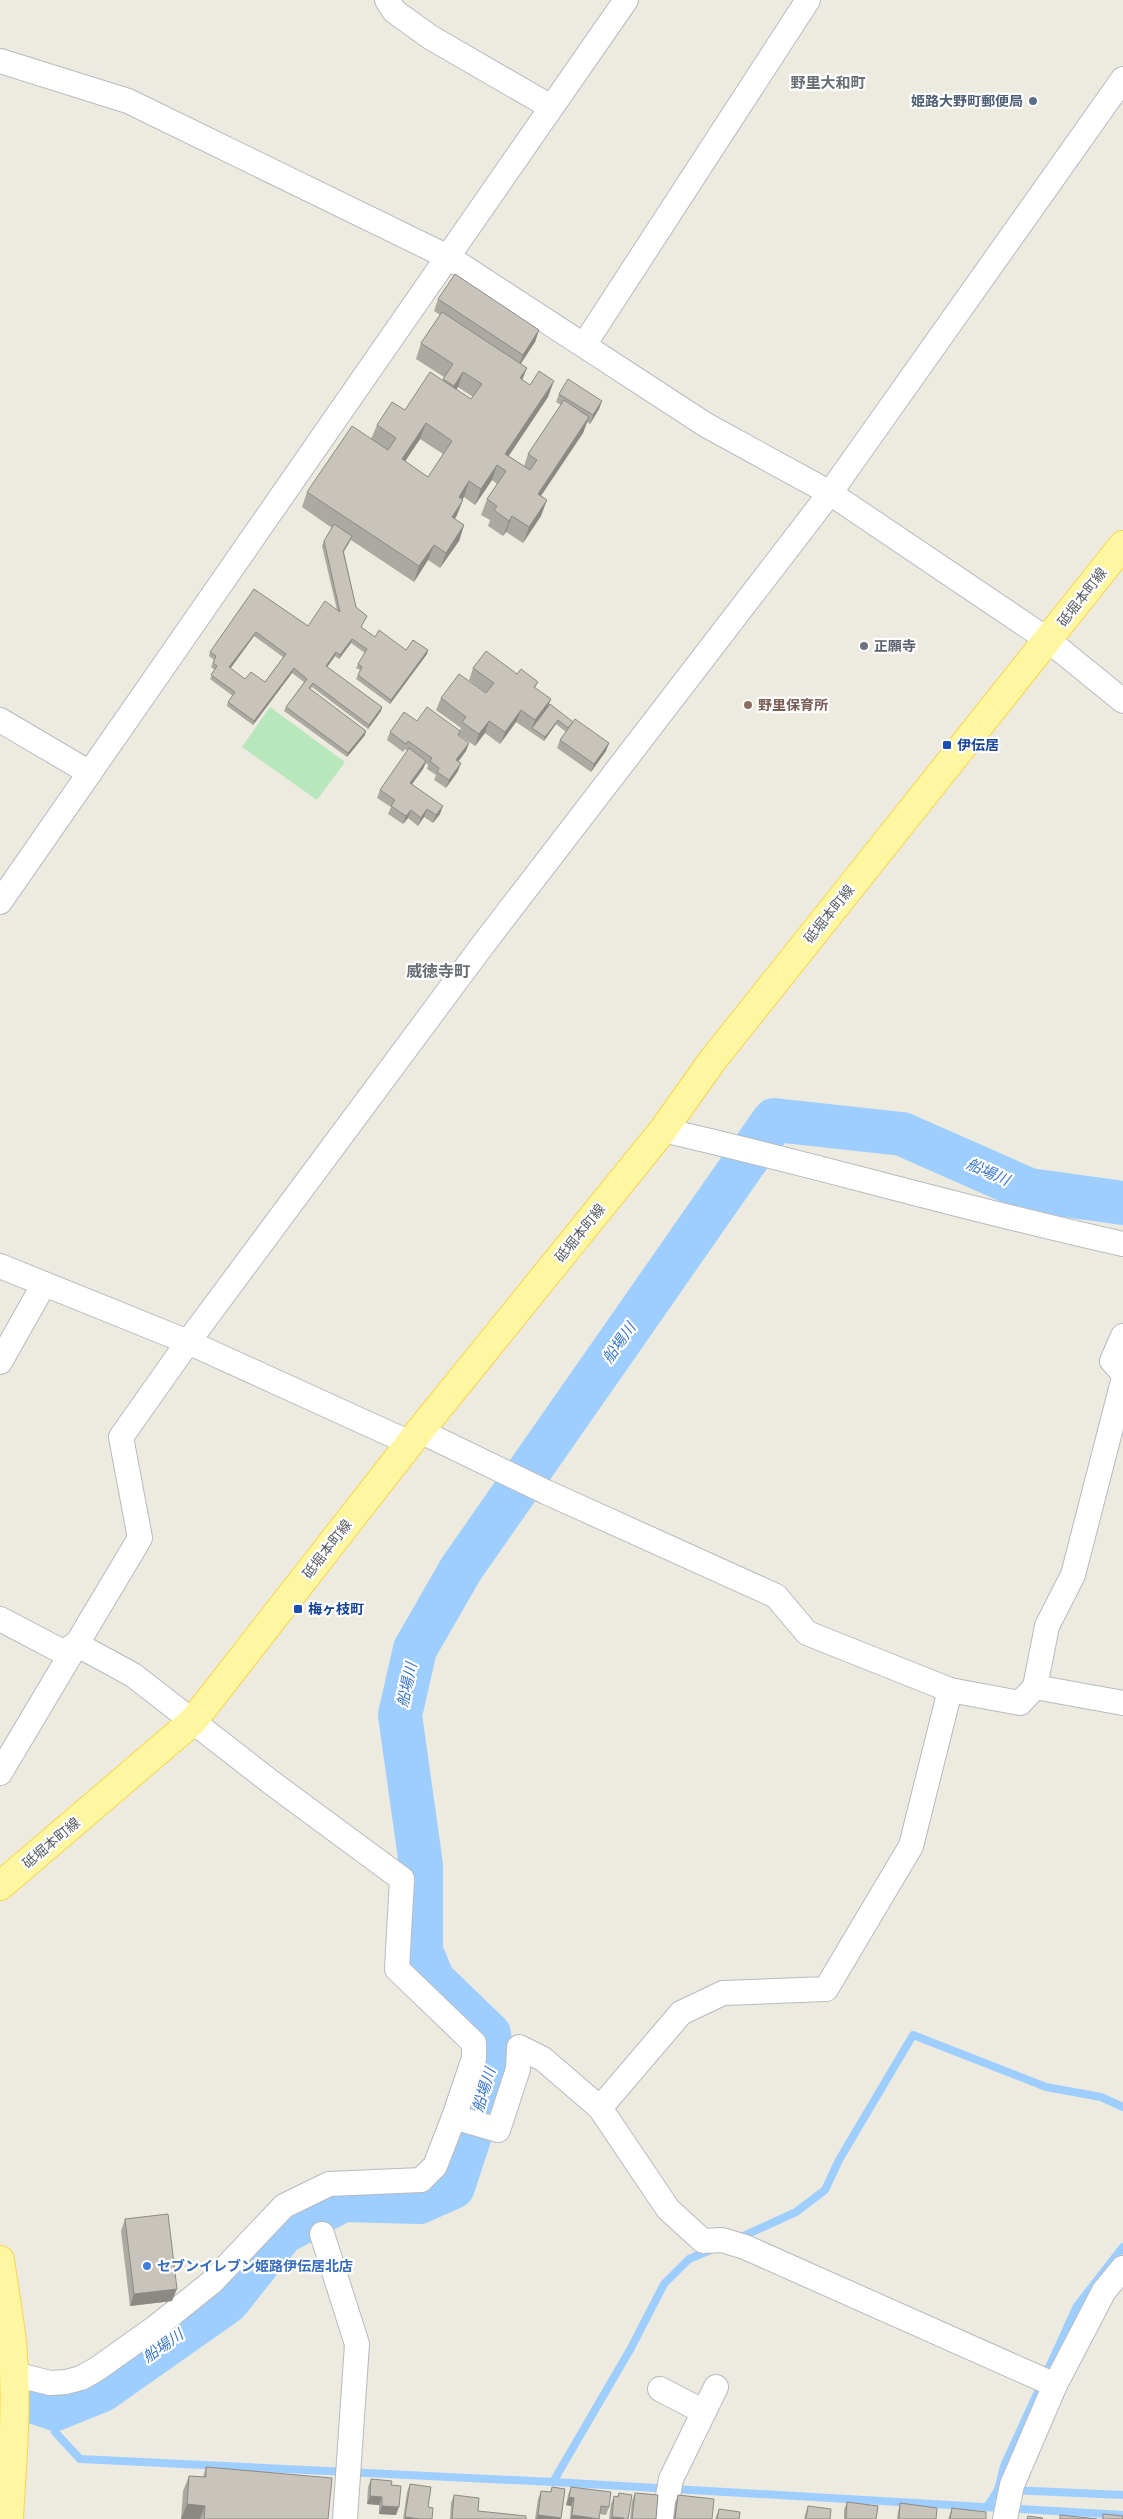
<svg xmlns="http://www.w3.org/2000/svg" width="1123" height="2519" font-family="Roboto,'Noto Sans JP',sans-serif">
	<style>
		.green { fill: #b9e7bc }
		.lines { fill: none; stroke-linecap: round; stroke-linejoin: round }
		.stream { stroke: #9dceff; stroke-width: 8 }
		.river { stroke: #9dceff; stroke-width: 44 }
		.minor-casing { stroke: #b7bac0; stroke-width: 26 }
		.major-casing { stroke: #fad54a; stroke-width: 30 }
		.minor { stroke: #fff; stroke-width: 24 }
		.major { stroke: #fff6a2; stroke-width: 28 }
		.wall { fill: #aca9a2; fill-rule: evenodd }
		.shaded-wall { fill: #8c8984 }
		.building { fill: #c8c4bc; stroke: #8c8984; fill-rule: evenodd }
		.service-dot { fill: #5c6f8a; stroke: #fff; stroke-width: 2 }
		.worship-dot { fill: #6b7280; stroke: #fff; stroke-width: 2 }
		.education-dot { fill: #8d6e63; stroke: #fff; stroke-width: 2 }
		.transit-dot { fill: #1a4fb4; stroke: #fff; stroke-width: 2 }
		.shop-dot { fill: #3f7fe0; stroke: #fff; stroke-width: 2 }
		.labels { text-anchor: middle; dominant-baseline: central; stroke-width: 4.5; stroke-linejoin: round; paint-order: stroke }
		.service-label { font-size: 14px; font-weight: bold; fill: #4e5e75; stroke: #fff; text-anchor: end }
		.street-label { font-size: 14px; fill: #585c62; stroke: #fff }
		.worship-label { font-size: 14px; font-weight: bold; fill: #5b616d; stroke: #fff; text-anchor: start }
		.education-label { font-size: 14px; font-weight: bold; fill: #785e54; stroke: #fff; text-anchor: start }
		.transit-label { font-size: 14px; font-weight: bold; fill: #164399; stroke: #fff; text-anchor: start }
		.shop-label { font-size: 14px; font-weight: bold; fill: #366cbe; stroke: #fff; text-anchor: start }
		.neighbourhood-label { font-size: 15px; font-weight: bold; fill: #696e74; stroke: #fff }
		.water-label { font-size: 15px; font-style: italic; fill: #3875ca; stroke: #fff }
		.quarter-label { font-size: 16px; font-weight: bold; fill: #696e74; stroke: #fff }
	</style>
	<rect width="100%" height="100%" fill="#edebdf"/>
	<polygon class="green" points="270,707 345,762 317,800 242,747"/>
	<g class="lines">
		<g class="stream">
			<polyline points="737,2239 796,2212 825,2190 839,2160 913,2035 1046,2087 1101,2097 1123,2107"/>
			<polyline points="55,2409 55,2432 80,2459 553,2482 1123,2515"/>
			<polyline points="553,2482 631,2348 664,2284 689,2259 713,2249"/>
			<polyline points="1013,2490 1123,2495"/>
			<polyline points="987,2507 998,2490 1004,2466 1077,2306 1123,2247"/>
		</g>
		<polyline class="river" points="0,2390 55,2409 102,2390 227,2302 282,2233 343,2200 419,2202 453,2187 493,2065 489,2034 433,1980 421,1951 421,1865 400,1715 415,1649 461,1569 774,1120 902,1134 1029,1190 1123,1203"/>
		<g class="minor-casing">
			<g id="minor">
				<polyline points="387,0 394,11 430,37 551,107"/>
				<polyline points="0,61 128,101 448,257 706,425 830,493 1048,640 1123,701"/>
				<polyline points="584,345 808,0"/>
				<polyline points="0,720 90,773"/>
				<polyline points="0,902 626,0"/>
				<path d="M663 1130C817 1165 968 1210 1123 1244"/>
				<polyline points="0,1266 188,1342 410,1443"/>
				<polyline points="1123,1336 1112,1361 1123,1373"/>
				<polyline points="0,1362 44,1284"/>
				<polyline points="420,1431 546,1492 776,1596 807,1633 950,1690 1020,1703 1035,1687 1123,1703"/>
				<polyline points="0,1619 63,1652 76,1644"/>
				<polyline points="1035,1687 1047,1626 1073,1575 1123,1381"/>
				<polyline points="0,1773 140,1538 121,1437 188,1342 482,946 830,493 1123,79"/>
				<polyline points="600,2108 681,2013 723,1993 826,1989 911,1846 950,1690"/>
				<polyline points="454,2117 498,2130 518,2069 519,2047 543,2059 600,2108 668,2209 703,2241 722,2240 745,2247 1055,2385"/>
				<polyline points="322,2234 357,2344 345,2519"/>
				<polyline points="14,2374 50,2383 66,2382 81,2378 97,2369 156,2327 212,2282 284,2206 329,2184 421,2180 435,2166 454,2117 474,2058 474,2043 397,1969 402,1879 272,1783 133,1675 76,1644"/>
				<polyline points="660,2389 704,2412"/>
				<polyline points="664,2519 671,2479 716,2387"/>
				<polyline points="1005,2519 1012,2485 1055,2385 1104,2291 1123,2268"/>
			</g>
		</g>
		<g class="major-casing">
			<g id="major">
				<polyline points="0,1886 193,1721 410,1443 663,1130 712,1061 1123,545"/>
				<path d="M0 2260C4 2288 9 2316 12 2343 18 2402 12 2461 9 2519"/>
			</g>
		</g>
		<use href="#minor" class="minor"/>
		<use href="#major" class="major"/>
	</g>
	<g class="wall">
		<path d="M438 299 539 330 535 342 521 364 522 380 548 397 509 456 524 466 528 454 561 405 556 402 559 394 602 401 599 409 590 424 587 422 583 433 541 496V516L523 543 506 532 503 536 488 526 490 520 481 515 487 499 497 484 492 480 475 505 464 497 462 499 457 515 455 519 464 525 459 541 440 568 428 560 414 582 351 540 344 552 356 607 367 616 361 627 375 637 406 650H428L427 654 390 704 356 679 360 670 356 668 358 664 365 653 351 643 339 659 335 656 327 667 382 707 381 711 368 729 312 687 310 689 365 735 347 757 284 711 286 707 304 682 292 673 253 725 227 706 228 702 233 696 210 679 215 670 211 667 214 660 209 656 210 652 254 589 308 626 337 610 322 546 324 541 332 528 302 507 307 492 371 439 377 425 405 410 443 380 444 377 416 359 421 343 440 315 434 311ZM458 387 473 397 471 399 456 389ZM420 439 443 454 428 477 405 461ZM254 636 283 657 265 682 245 679 230 668Z"/>
		<polygon points="473,668 517,674 538,682 535,688 551,699 548,706 573,722 609,743 606,751 591,772 557,748 560,740 566,732 556,724 544,741 516,722 500,744 485,733 475,746 459,735 459,736 469,743 466,751 458,762 458,771 446,788 434,780 436,775 427,769 428,765 426,763 423,769 412,784 440,814 433,823 424,817 418,826 408,818 403,824 388,814 391,807 377,798 380,790 408,751 405,749 403,752 387,740 390,732 417,721 460,730 461,728 436,710 441,698 486,693 469,680"/>
		<polygon points="125,2219 172,2301 130,2306 121,2231"/>
		<polygon points="206,2467 328,2519 181,2519 183,2491 189,2476 203,2477"/>
		<polygon points="371,2479 396,2515 379,2514 379,2505 367,2504 368,2487"/>
		<polygon points="410,2484 428,2507 432,2519 403,2519 407,2492"/>
		<polygon points="552,2487 565,2489 561,2519 535,2519 538,2499 541,2491 550,2492"/>
		<polygon points="571,2487 609,2507 606,2515 600,2514 599,2519 570,2519 571,2506 566,2505 568,2495"/>
		<polygon points="619,2493 628,2519 609,2519 611,2504 614,2496 617,2497"/>
		<polygon points="635,2493 656,2519 630,2519 632,2501"/>
		<polygon points="454,2495 478,2511 526,2519 450,2519 451,2503"/>
		<polygon points="678,2495 712,2519 673,2519 675,2503"/>
		<polygon points="847,2502 876,2519 844,2519 844,2510"/>
		<polygon points="900,2503 936,2519 897,2519 898,2512"/>
		<polygon points="808,2506 830,2519 804,2519 805,2515"/>
		<polygon points="952,2508 986,2519 948,2519"/>
		<polygon points="719,2509 739,2519 715,2519"/>
	</g>
	<g class="shaded-wall">
		<polygon points="539,330 535,342 518,367 523,355"/>
		<polygon points="527,368 521,383 520,378"/>
		<polygon points="463,372 458,387 448,402 454,386"/>
		<polygon points="554,381 548,397 501,467 505,454"/>
		<polygon points="602,401 599,409 590,424 593,415"/>
		<polygon points="589,417 583,433 532,509 538,494"/>
		<polygon points="426,423 420,439 396,475 402,459"/>
		<polygon points="497,465 492,480 475,505 481,489"/>
		<polygon points="469,481 464,497 453,512 459,497"/>
		<polygon points="463,500 457,515 446,532 452,517"/>
		<polygon points="547,500 541,516 523,543 529,527"/>
		<polygon points="512,516 506,532 503,536 509,521"/>
		<polygon points="464,525 459,541 440,568 446,553"/>
		<polygon points="434,545 428,560 414,582 419,566"/>
		<polygon points="256,632 254,636 228,672 229,667"/>
		<polygon points="352,639 351,643 339,659 340,655"/>
		<polygon points="428,650 427,654 390,704 391,700"/>
		<polygon points="336,652 335,656 325,670 326,666"/>
		<polygon points="294,668 292,673 253,725 254,721"/>
		<polygon points="551,699 546,711 532,728 535,720"/>
		<polygon points="382,707 381,711 368,729 369,725"/>
		<polygon points="521,710 516,722 500,744 505,732"/>
		<polygon points="558,720 556,724 544,741 545,737"/>
		<polygon points="489,721 485,733 475,746 479,734"/>
		<polygon points="366,731 365,735 347,757 348,753"/>
		<polygon points="469,743 466,751 453,768 456,760"/>
		<polygon points="609,743 606,751 591,772 594,764"/>
		<polygon points="426,761 423,769 407,791 410,783"/>
		<polygon points="461,763 458,771 446,788 449,780"/>
		<polygon points="443,806 440,814 433,823 436,815"/>
		<polygon points="427,809 424,817 418,826 421,818"/>
		<polygon points="411,810 408,818 403,824 406,816"/>
		<polygon points="177,2289 172,2301 130,2306 134,2294"/>
		<polygon points="370,2496 382,2497 379,2505 367,2504"/>
		<polygon points="569,2497 574,2498 571,2506 566,2505"/>
		<polygon points="187,2504 205,2506 200,2519 181,2519"/>
		<polygon points="382,2506 399,2507 396,2515 379,2514"/>
		<polygon points="538,2515 561,2518 561,2519 536,2519"/>
		<polygon points="572,2515 599,2519 570,2519"/>
		<polygon points="405,2517 420,2519 405,2519"/>
		<polygon points="612,2517 624,2518 623,2519 611,2519"/>
	</g>
	<g class="building">
		<polygon points="455,274 539,330 523,355 438,299"/>
		<path d="M442 312 527 368 520 378 530 385 539 371 554 381 505 454 530 470 537 460 528 454 564 400 589 417 538 494 547 500 529 527 512 516 509 521 494 510 497 506 487 499 506 471 497 465 481 489 469 481 459 497 463 500 452 517 464 525 446 553 434 545 419 566 307 492 352 426 388 450 396 438 377 425 392 402 405 410 430 372 471 399 482 384 463 372 454 386 443 379 453 364 421 343ZM426 423 452 441 428 477 402 459Z"/>
		<polygon points="568,379 602,401 593,415 559,394"/>
		<path d="M334 524 352 536 343 551 356 607 367 616 361 627 375 637 379 630 406 650 413 640 428 650 391 700 358 675 362 667 358 664 367 649 352 639 340 655 336 652 326 666 382 707 369 725 313 683 309 688 366 731 348 753 286 707 307 679 294 668 254 721 228 702 235 692 211 675 217 666 213 663 216 656 210 652 254 589 308 626 325 601 340 612 324 541ZM256 632 286 654 265 682 251 672 245 679 229 667Z"/>
		<polygon points="486,651 517,674 521,669 538,682 534,687 551,699 535,720 521,710 505,732 489,721 479,734 462,722 466,717 441,698 459,674 486,693 494,683 473,668"/>
		<polygon points="550,704 573,722 568,728 558,720 545,737 532,728"/>
		<polygon points="427,707 460,731 458,735 469,743 456,760 461,763 449,780 437,772 439,768 430,761 432,758 408,741 406,744 390,732 404,712 417,721"/>
		<polygon points="575,719 609,743 594,764 560,740"/>
		<polygon points="409,748 426,761 410,783 443,806 436,815 427,809 421,818 411,810 406,816 391,806 395,800 380,790"/>
		<polygon points="168,2214 177,2289 134,2294 125,2219"/>
		<polygon points="206,2467 332,2478 328,2519 204,2519 205,2506 187,2504 189,2476 206,2477"/>
		<polygon points="371,2479 392,2481 391,2485 401,2486 399,2507 382,2506 382,2497 370,2496"/>
		<polygon points="410,2484 431,2487 428,2507 433,2508 432,2519 420,2519 405,2517"/>
		<polygon points="552,2487 565,2489 561,2518 538,2515 541,2491 551,2492"/>
		<polygon points="571,2487 611,2492 609,2507 601,2506 599,2519 572,2515 574,2498 569,2497"/>
		<polygon points="619,2493 632,2495 628,2519 623,2519 624,2518 612,2517 614,2496 618,2497"/>
		<polygon points="635,2493 658,2495 656,2519 632,2519"/>
		<polygon points="454,2495 479,2498 478,2511 526,2516 526,2519 452,2519"/>
		<polygon points="678,2495 714,2499 712,2519 675,2519"/>
		<polygon points="847,2502 878,2506 876,2519 846,2519"/>
		<polygon points="900,2503 937,2508 936,2519 899,2519"/>
		<polygon points="808,2506 831,2509 830,2519 806,2519"/>
		<polygon points="952,2508 986,2512 986,2519 950,2519"/>
		<polygon points="719,2509 740,2512 739,2519 717,2519"/>
		<polygon points="1103,2514 1123,2516 1123,2519 1103,2519"/>
		<polygon points="1060,2515 1097,2519 1060,2519"/>
		<polygon points="1028,2516 1043,2518 1042,2519 1027,2519"/>
	</g>
	<circle class="service-dot" cx="1033" cy="101" r="5"/>
	<circle class="worship-dot" cx="864" cy="646" r="5"/>
	<circle class="education-dot" cx="748" cy="705" r="5"/>
	<g class="transit-dot">
		<rect x="942" y="740" width="10" height="10" rx="2.5"/>
		<rect x="293" y="1604" width="10" height="10" rx="2.5"/>
	</g>
	<circle class="shop-dot" cx="147" cy="2266" r="5"/>
	<g class="labels">
		<g class="service-label">
			<text x="1023" y="101">姫路大野町郵便局</text>
		</g>
		<g class="street-label">
			<text transform="translate(1082 597) rotate(-52)">砥堀本町線</text>
			<text transform="translate(829 914) rotate(-51)">砥堀本町線</text>
			<text transform="translate(580 1233) rotate(-51)">砥堀本町線</text>
			<text transform="translate(327 1549) rotate(-52)">砥堀本町線</text>
			<text transform="translate(51 1843) rotate(-40)">砥堀本町線</text>
		</g>
		<g class="worship-label">
			<text x="874" y="646">正願寺</text>
		</g>
		<g class="education-label">
			<text x="758" y="705">野里保育所</text>
		</g>
		<g class="transit-label">
			<text x="957" y="745">伊伝居</text>
			<text x="308" y="1609">梅ヶ枝町</text>
		</g>
		<g class="shop-label">
			<text x="157" y="2266">セブンイレブン姫路伊伝居北店</text>
		</g>
		<g class="neighbourhood-label">
			<text x="828" y="83">野里大和町</text>
		</g>
		<g class="water-label">
			<text transform="translate(988 1172) rotate(24)">船場川</text>
			<text transform="translate(619 1343) rotate(-55)">船場川</text>
			<text transform="translate(407 1685) rotate(-78)">船場川</text>
			<text transform="translate(484 2090) rotate(-73)">船場川</text>
			<text transform="translate(163 2346) rotate(-35)">船場川</text>
		</g>
		<g class="quarter-label">
			<text x="438" y="971">威徳寺町</text>
		</g>
	</g>
</svg>
